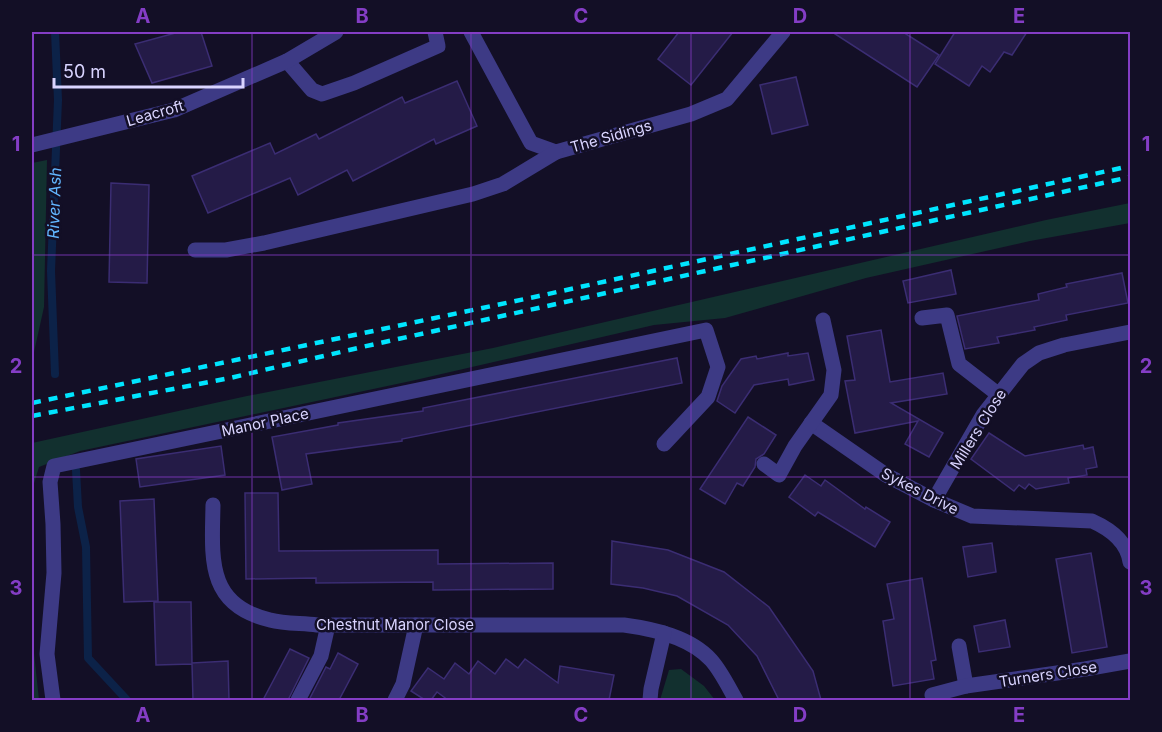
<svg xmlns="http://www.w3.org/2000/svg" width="1162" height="732" font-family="Inter,sans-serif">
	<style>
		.green { fill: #12302f }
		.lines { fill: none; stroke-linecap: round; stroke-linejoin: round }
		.stream { stroke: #0c2248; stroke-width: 8 }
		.building { fill: #241b47; stroke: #3b2d73; stroke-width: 1.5 }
		.minor { stroke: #3d3a85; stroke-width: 15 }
		.rail { stroke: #00e5ff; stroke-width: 4.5; stroke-dasharray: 9 8; stroke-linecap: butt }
		.grid { fill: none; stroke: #843dc5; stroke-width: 1.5; stroke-opacity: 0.55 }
		.labels { text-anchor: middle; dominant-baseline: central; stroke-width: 5; stroke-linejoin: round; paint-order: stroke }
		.street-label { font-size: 15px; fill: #d9d4ff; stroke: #130f26 }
		.water-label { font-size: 16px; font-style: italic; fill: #62b6ff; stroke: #130f26 }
		.neatline { fill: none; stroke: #843dc5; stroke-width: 2 }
		.grid-label { font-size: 20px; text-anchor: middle; font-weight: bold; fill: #843dc5 }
	</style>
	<rect width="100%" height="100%" fill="#130f26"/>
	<g class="green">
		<polygon points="47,160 44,307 32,361 32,163"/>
		<polygon points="1130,203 1130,223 1030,241 866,278 725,318 654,325 411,381 80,451 39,467 32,490 32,443 247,396 493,348 1046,220"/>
		<polygon points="32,634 39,700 32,700"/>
		<polygon points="681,669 704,686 715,700 660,700 669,670"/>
	</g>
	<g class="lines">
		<g class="stream">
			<polyline points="55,374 51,271 58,100 55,32"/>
			<polyline points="76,470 78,507 86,547 88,658 127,700"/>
		</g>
	</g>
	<g class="building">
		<polygon points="179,32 201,32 212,66 152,83 135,44"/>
		<polygon points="679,32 733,32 691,85 658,59"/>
		<polygon points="832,32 903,32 939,55 917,87"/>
		<polygon points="955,32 1027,32 1012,55 1004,52 990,72 982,66 969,86 935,64"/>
		<polygon points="796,77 808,125 772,134 760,85"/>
		<polygon points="457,81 477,126 436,144 434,139 353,181 347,170 298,195 290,178 208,213 192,176 270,143 275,154 316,134 319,139 402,97 405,103"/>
		<polygon points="111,183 149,185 147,283 109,282"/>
		<polygon points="951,270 956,294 908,303 903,281"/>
		<polygon points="1122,273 1128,303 1066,315 1067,320 1034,327 1035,330 997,337 999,343 965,349 957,316 1039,300 1038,294 1067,287 1066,284"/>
		<polygon points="881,330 890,382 943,373 947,394 891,403 943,433 929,457 905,444 918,421 855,433 845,381 855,380 847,336"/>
		<polygon points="788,353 788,356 808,353 814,380 789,385 788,379 754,385 735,413 717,401 722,386 741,359 756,356 757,359"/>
		<polygon points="677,358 682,383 402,439 402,441 306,454 312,484 282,490 272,437 338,425 338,423 423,411 423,408"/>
		<polygon points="748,417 776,435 764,454 756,459 755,467 743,486 737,483 725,504 700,489"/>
		<polygon points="989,433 1025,456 1083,445 1084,449 1093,447 1097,467 1086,469 1087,475 1068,478 1069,483 1036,489 1029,484 1025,489 1019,485 1014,491 971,459"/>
		<polygon points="221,446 225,475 140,487 136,459"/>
		<polygon points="805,475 821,486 825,480 865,509 866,507 890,522 875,547 818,512 815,516 789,497"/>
		<polygon points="245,493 278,493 279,551 438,550 438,564 553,563 553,589 433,590 433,582 316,583 316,578 246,579"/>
		<polygon points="154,499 158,601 124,602 120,501"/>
		<polygon points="612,541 668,550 724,572 769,607 813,671 821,700 779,700 757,656 728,625 677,596 643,588 611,584"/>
		<polygon points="992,543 996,572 968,577 963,547"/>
		<polygon points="1091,553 1107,647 1072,653 1056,559"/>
		<polygon points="922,578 936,660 931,661 934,679 893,686 883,621 894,619 887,584"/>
		<polygon points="154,602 191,602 192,663 228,661 229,700 193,700 192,664 156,665"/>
		<polygon points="1005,620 1010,647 979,652 974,626"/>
		<polygon points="290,649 309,658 288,700 263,700"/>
		<polygon points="338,653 358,664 339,700 309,700 326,667 330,669"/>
		<polygon points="506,659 518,668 525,659 558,683 560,666 614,675 609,700 448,700 437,692 431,700 425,700 411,691 428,668 444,679 455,663 469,674 478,661 495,674"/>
	</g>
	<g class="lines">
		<g class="minor">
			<polyline points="471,32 531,143 556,152 691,114 727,99 783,32"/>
			<polyline points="287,61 312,90 322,94 354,83 438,46 435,32"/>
			<polyline points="32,145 174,110 287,61 336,32"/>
			<polyline points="195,250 226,250 264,243 473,194 503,184 556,152"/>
			<polyline points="922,318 947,315 959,364 999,395"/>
			<path d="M811 423 886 475 934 500 972 516 1092 521C1110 529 1127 541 1130 562"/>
			<polyline points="764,464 779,475 795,446 831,395 834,370 823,320"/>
			<polyline points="934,500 983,415 1023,364 1039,353 1064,345 1130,332"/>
			<path d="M213 505C212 558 206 605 270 620 285 624 302 623 317 625H624C654 629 690 637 711 660 721 671 729 688 736 700"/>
			<polyline points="959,646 966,686"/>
			<polyline points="932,695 966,686 1085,669 1130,661"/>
			<polyline points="53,700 47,654 54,573 53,524 50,482 54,466 706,330 718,367 708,397 664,444"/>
			<polyline points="298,700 321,656 328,625"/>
			<polyline points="395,700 403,684 416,625"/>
			<polyline points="650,700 651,689 664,633"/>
		</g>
		<g class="rail">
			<polyline points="32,403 539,296 1130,166"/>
			<polyline points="32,416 230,378 362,347 1130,177"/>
		</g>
	</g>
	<path class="grid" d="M252 32V700M471 32V700M691 32V700M910 32V700M32 255H1130M32 477H1130"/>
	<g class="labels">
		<g class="street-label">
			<text transform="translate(155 113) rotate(-16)">Leacroft</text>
			<text transform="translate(611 136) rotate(-16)">The Sidings</text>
			<text transform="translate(265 422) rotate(-12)">Manor Place</text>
			<text transform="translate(978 429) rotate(-58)">Millers Close</text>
			<text transform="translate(920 491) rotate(27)">Sykes Drive</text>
			<text x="395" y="624">Chestnut Manor Close</text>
			<text transform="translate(1048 674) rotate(-9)">Turners Close</text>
		</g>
		<g class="water-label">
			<text transform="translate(54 203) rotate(-88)">River Ash</text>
		</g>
	</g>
	<rect width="1162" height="732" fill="none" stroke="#130f26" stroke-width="66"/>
	<path d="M54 78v9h189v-9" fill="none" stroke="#d9d4ff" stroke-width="3"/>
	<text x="63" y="78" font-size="18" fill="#d9d4ff" stroke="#130f26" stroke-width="4.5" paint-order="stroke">50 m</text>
	<rect x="33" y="33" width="1096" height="666" class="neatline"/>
	<g class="grid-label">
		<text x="143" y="23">A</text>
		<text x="362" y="23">B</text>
		<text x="581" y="23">C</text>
		<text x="800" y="23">D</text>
		<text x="1019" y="23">E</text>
		<text x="16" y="151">1</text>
		<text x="1146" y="151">1</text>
		<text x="16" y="373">2</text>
		<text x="1146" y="373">2</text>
		<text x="16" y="595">3</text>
		<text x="1146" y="595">3</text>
		<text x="143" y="722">A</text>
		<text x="362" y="722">B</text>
		<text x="581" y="722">C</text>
		<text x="800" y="722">D</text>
		<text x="1019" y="722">E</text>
	</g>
</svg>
